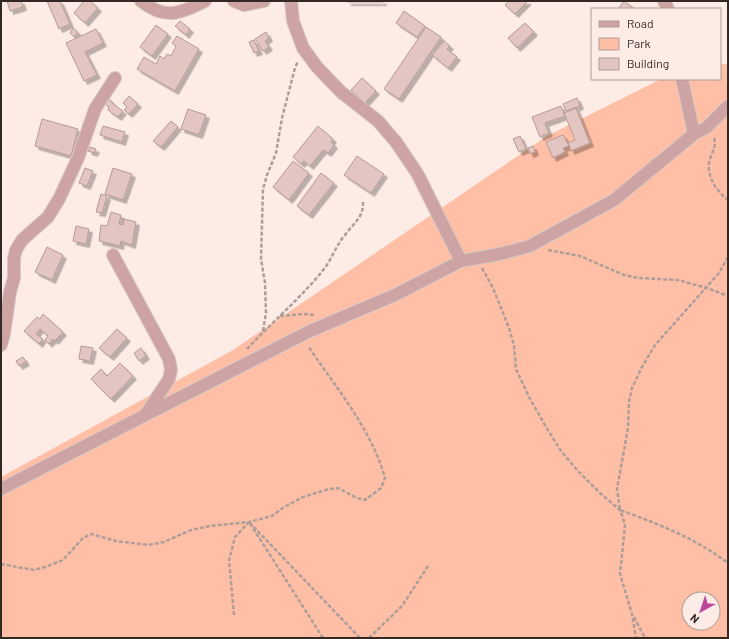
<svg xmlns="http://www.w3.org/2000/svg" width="729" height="639" font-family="Barlow,sans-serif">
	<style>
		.green { fill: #ffbfa6; fill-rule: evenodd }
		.building { fill: #e3c5c1; stroke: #b69995; filter: url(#shadow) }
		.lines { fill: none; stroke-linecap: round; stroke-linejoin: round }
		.minor-casing { stroke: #d8c9c2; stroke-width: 14 }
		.path { stroke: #ad9e99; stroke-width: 2.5; stroke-dasharray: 4 2; stroke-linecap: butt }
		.minor { stroke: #cea3a3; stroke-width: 12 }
	</style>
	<defs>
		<filter id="shadow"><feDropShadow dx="3.5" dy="3.5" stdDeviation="0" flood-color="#0004"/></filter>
	</defs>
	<rect width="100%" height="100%" fill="#fdece5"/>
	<path class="green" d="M720 63 728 65V638H1V477L233 350 547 136 661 79H720ZM689 599H713V623H689Z"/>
	<g class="building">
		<polygon points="7,1 21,1 23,7 10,11"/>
		<polygon points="47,1 60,1 70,24 59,29"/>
		<polygon points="84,1 90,1 98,8 85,23 74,13"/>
		<rect x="348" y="1" width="35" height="1"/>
		<polygon points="509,1 528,1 515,14 505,5"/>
		<polygon points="624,1 635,9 618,9"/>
		<polygon points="404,11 425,26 417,37 396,23"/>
		<polygon points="180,21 190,29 186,35 175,26"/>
		<polygon points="525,23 534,32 517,48 508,38"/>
		<polygon points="156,25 168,34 152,56 140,47"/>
		<polygon points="426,27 441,37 399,99 384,89"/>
		<polygon points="73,28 78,32 74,37 70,33"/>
		<polygon points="96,29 103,43 85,52 97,75 84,81 66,43"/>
		<polygon points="266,32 269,38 265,41 269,47 263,51 255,39"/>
		<polygon points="177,36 199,49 175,91 137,69 144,57 156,64 160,56 164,59 167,54 171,56 176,46 172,43"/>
		<polygon points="254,40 259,51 254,53 249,42"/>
		<polygon points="444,41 450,46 447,49 457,57 448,68 432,55"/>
		<polygon points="362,78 376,91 365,103 351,90"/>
		<polygon points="129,96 138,104 129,114 124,110 127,107 123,103"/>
		<polygon points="109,98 113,104 123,111 118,117 108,110 109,107 105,104"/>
		<polygon points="577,98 580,106 566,111 563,104"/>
		<polygon points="561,106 565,116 545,123 549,133 540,137 532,117"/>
		<polygon points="576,108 590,143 571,151 568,143 575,140 564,113"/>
		<polygon points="188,109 206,115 199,135 181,129"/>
		<polygon points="42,119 78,129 71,156 35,146"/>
		<polygon points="171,121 178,127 161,147 153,141"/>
		<polygon points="103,126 125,132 122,142 100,135"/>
		<polygon points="318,126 333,139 331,142 334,145 328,153 323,150 310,166 304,161 301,164 293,157"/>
		<polygon points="563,135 569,146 563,148 565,152 553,158 546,142"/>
		<polygon points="520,136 526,149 519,152 513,139"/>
		<polygon points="533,146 535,152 530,154 528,148"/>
		<polygon points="90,147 96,149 94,153 88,151"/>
		<polygon points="357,156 384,174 371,193 344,175"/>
		<polygon points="293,161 309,173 289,200 273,187"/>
		<polygon points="85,168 93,171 87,186 79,183"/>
		<polygon points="113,168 132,174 123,200 105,194"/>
		<polygon points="321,173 334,183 309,215 297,206"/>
		<polygon points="101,194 107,196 102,213 96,212"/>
		<polygon points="111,212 121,215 119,224 123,225 124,219 136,222 132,245 121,241 120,246 99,241 101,225 107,226"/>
		<polygon points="76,226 89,229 86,244 73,241"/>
		<polygon points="47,247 63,255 52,280 35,272"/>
		<polygon points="43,314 63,332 55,341 53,339 49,344 45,340 48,336 40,329 36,334 43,339 39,344 24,331 37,317 40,319"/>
		<polygon points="117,329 127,338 110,357 99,348"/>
		<polygon points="81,346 93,348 90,361 79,359"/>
		<polygon points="141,348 146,356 139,361 134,353"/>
		<polygon points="23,357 26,362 19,366 16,361"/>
		<polygon points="120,363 133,376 111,399 91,379 101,369 107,376"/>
	</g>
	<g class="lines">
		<g class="minor-casing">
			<g id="minor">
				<path d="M141 1C165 20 180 14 205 1"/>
				<polyline points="234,1 244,5 264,1"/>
				<polyline points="291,1 293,21 303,48 317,67 341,92 378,121 396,142 417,173 461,261"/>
				<polyline points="664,1 668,9"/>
				<polyline points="682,79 694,134"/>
				<polyline points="113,255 169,359 171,370 169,379 146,414"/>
				<polyline points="1,345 4,334 10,292 14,278 14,258 16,250 22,240 48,217 59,199 78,158 95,109 115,78"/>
				<polyline points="1,489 310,331 395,295 461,261 500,254 530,246 614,200 694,134 706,128 728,106"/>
			</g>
		</g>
		<g class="path">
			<path d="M714 138C717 146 712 151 710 159 705 174 716 191 728 200"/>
			<polyline points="548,250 580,256 624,275 638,278 678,280 707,288 728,296"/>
			<path d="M728 257 719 273 655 345 642 367 632 388 629 402 628 428 617 489 620 510C658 524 695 538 728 563"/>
			<polyline points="482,268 493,288 509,328 514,345 516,369 529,397 546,427 561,451 578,471 600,493 620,510 623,518 625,526 620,574 632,614 636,638"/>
			<polyline points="280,316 305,314 315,315"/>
			<polyline points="263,331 266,313 265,283 261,259 263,189 267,175 276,153 282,118 295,68 298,61"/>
			<path d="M247 349C272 322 301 298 324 269 332 259 336 245 345 235 353 224 364 217 363 202"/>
			<path d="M1 564 34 570 45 567 63 560 83 538 91 534 116 541 148 545 164 542 191 530 210 526 249 522 272 516 284 507 303 497 329 489 338 488 357 498 365 500 381 488 385 478C371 428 336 388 308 346"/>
			<polyline points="234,615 229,560 235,537 248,523"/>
			<polyline points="634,617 645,638"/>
			<polyline points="323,638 249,522 360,638"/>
			<polyline points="369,638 402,606 428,566"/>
		</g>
		<use href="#minor" class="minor"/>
	</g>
	<rect width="729" height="639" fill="none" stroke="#322824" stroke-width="4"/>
	<rect x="591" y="8" width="130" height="72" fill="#fdece5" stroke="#ac9e98"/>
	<rect x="599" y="21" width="20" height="6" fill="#cea3a3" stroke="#ac9e98"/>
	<text x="627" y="28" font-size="12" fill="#322824">Road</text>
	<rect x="599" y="38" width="20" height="12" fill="#ffbfa6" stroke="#ac9e98"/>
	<text x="627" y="48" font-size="12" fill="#322824">Park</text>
	<rect x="599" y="58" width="20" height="12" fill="#e3c5c1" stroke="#ac9e98"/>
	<text x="627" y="68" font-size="12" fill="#322824">Building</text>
	<g transform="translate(701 611) rotate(220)"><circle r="19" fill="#fdece5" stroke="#ac9e98"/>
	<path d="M0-3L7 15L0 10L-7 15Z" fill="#be479d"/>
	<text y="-6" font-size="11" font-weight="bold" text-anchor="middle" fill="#322824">N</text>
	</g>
</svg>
